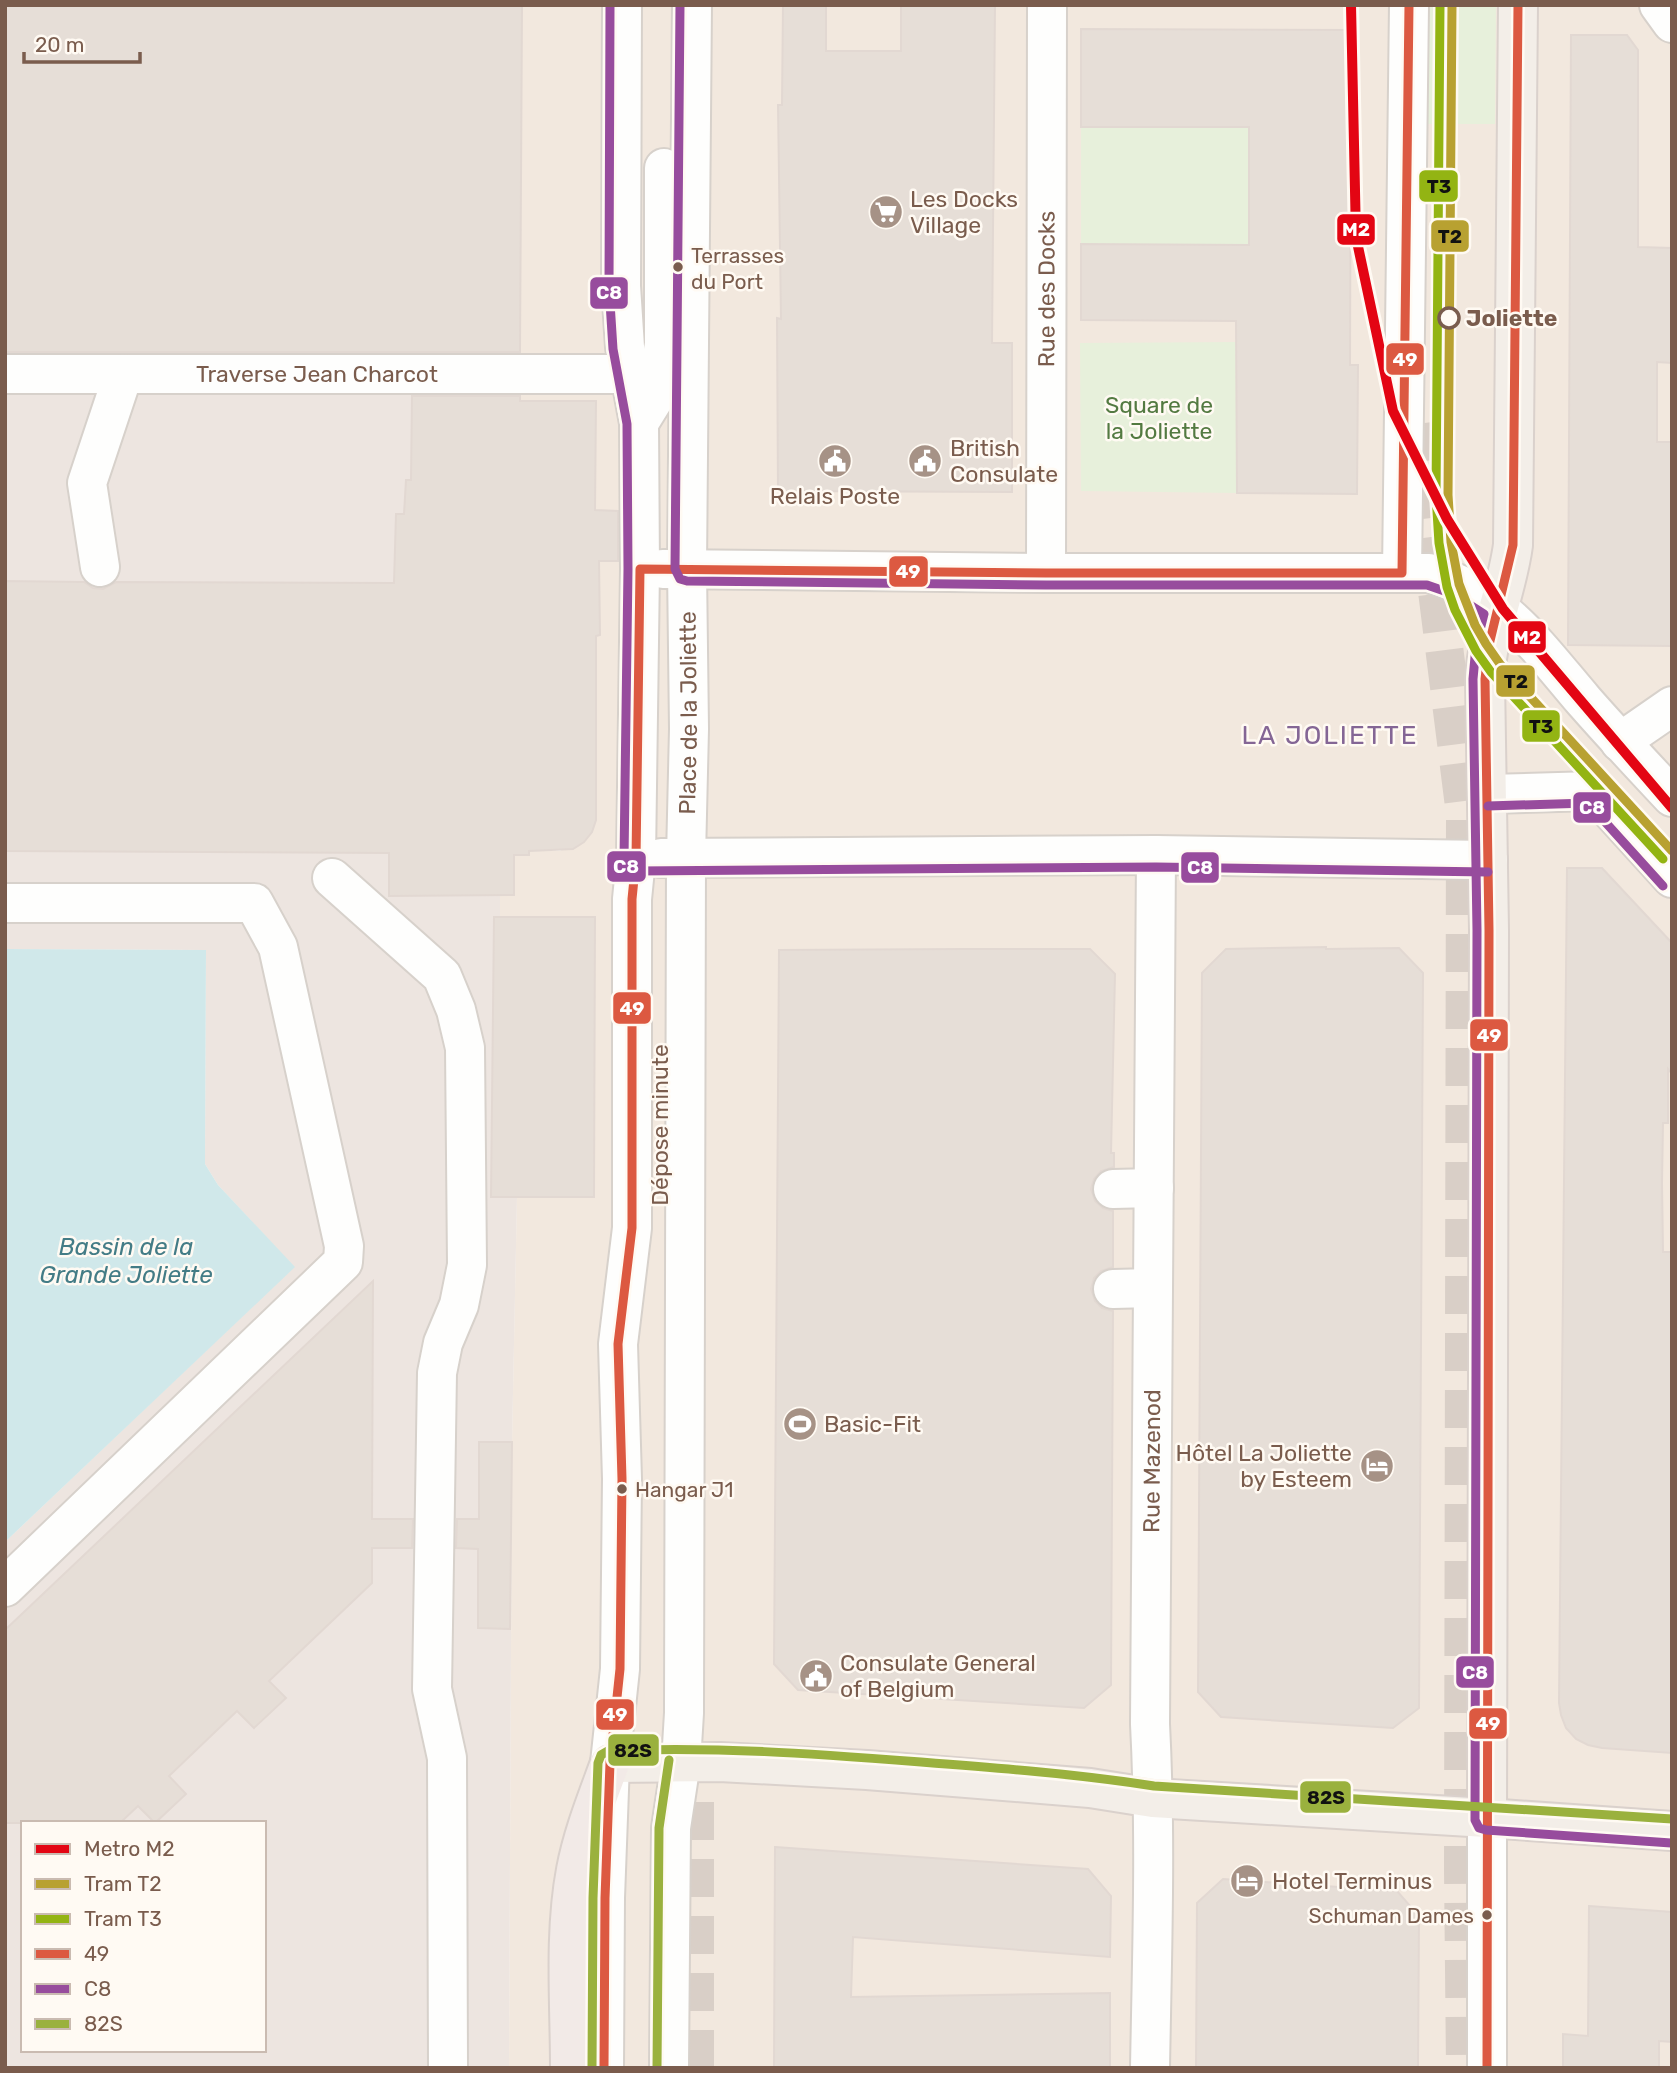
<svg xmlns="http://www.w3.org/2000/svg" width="1677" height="2073" font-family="Rubik,sans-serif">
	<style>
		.residential { fill: #f2e8de }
		.industrial { fill: #ede5e0; fill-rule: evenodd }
		.green { fill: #e7f0db }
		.water { fill: #d0e8ea }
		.building { fill: #e6ded7; stroke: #e2d8d2; stroke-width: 2 }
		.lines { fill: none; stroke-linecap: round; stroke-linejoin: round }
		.highway-tunnel { stroke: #d9cfc7; stroke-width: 38; stroke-dasharray: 38 19; stroke-linecap: butt }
		.minor-casing { stroke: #d7d1cb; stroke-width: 42 }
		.major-casing { stroke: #dad1cc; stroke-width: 42 }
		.highway-casing { stroke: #dad1cc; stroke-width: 42 }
		.minor { stroke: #fefefd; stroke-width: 38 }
		.major { stroke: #f3eee8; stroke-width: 38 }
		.highway { stroke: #f2eae7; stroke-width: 38 }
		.bus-1-casing { stroke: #fffaf3; stroke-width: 14 }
		.bus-2-casing { stroke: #fffaf3; stroke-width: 14 }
		.bus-3-casing { stroke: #fffaf3; stroke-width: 14 }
		.bus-1 { stroke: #dc5941; stroke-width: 9 }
		.bus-2 { stroke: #974c9d; stroke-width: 9 }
		.bus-3 { stroke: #9ab13e; stroke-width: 9 }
		.tram-1-casing { stroke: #fffaf3; stroke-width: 14 }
		.tram-2-casing { stroke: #fffaf3; stroke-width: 14 }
		.tram-1 { stroke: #b8a131; stroke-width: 9 }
		.tram-2 { stroke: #93b413; stroke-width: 9 }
		.metro-1-casing { stroke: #fffaf3; stroke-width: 16 }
		.metro-1 { stroke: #e30513; stroke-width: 10 }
		.bus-dot { fill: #7a5c4d; stroke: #fffaf3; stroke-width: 2.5 }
		.stop-dot { fill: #fffaf3; stroke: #7a5c4d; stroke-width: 3.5 }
		.labels { text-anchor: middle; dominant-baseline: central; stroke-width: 5; stroke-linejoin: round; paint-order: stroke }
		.bus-label { font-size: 21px; fill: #7a5c4d; stroke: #fffaf3; text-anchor: start }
		.poi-label { font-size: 23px; fill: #7a5c4d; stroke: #fffaf3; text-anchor: start }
		.street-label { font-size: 23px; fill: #7a5c4d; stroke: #fffaf3 }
		.stop-label { font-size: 23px; font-weight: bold; fill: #7a5c4d; stroke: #fffaf3; text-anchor: start }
		.park-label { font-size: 23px; fill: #537a41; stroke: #fffaf3 }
		.water-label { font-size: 24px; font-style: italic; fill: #437c86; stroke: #fffaf3 }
		.quarter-label { font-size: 26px; letter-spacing: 2px; fill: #846695; stroke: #fffaf3 }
		.line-badge { stroke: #fffaf3; stroke-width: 2.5 }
		.badge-label { font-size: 19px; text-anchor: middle; font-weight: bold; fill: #fff }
		.pale-badge-label { font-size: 19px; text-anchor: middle; font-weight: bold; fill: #111 }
	</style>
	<rect width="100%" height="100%" fill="#f9f5f0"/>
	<polygon class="residential" points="522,5 1672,5 1672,2068 509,2068 512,1442 517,1196 594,1197 595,917 499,916 500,854 529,851 560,851 592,832 596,820 596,636 599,635 520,401 522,375 520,359"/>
	<path class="industrial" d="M5 5H522L520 359 522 375 520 401H596L595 580H599L600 635 596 636V820L592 832 584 842 573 849 529 851 500 855V916L595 917 594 1197H517L512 1442 509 2068H5V1542L294 1267 218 1185 205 1164 206 950 5 949ZM23 1823H264V2050H23Z"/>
	<g class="green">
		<polygon points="1420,5 1496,6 1495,124 1420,124"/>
		<polygon points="1081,127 1249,127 1249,245 1081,244"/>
		<polygon points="1236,342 1237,493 1081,491 1080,343"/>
	</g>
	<polygon class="water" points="5,949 206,950 205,1164 218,1185 295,1267 5,1542"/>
	<g class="building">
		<polygon points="5,5 522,5 520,352 5,352"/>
		<polygon points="783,5 826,5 826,51 901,51 901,5 995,5 992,343 1012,343 1012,492 778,491 777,318 781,319 778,105 782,105"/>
		<polygon points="1081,29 1351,30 1350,365 1358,365 1357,494 1237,493 1236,321 1081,320 1081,244 1249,245 1249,127 1081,127"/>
		<polygon points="1571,35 1627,35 1638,50 1638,247 1672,248 1672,363 1657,362 1657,442 1672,442 1672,646 1568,645"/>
		<polygon points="412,396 520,396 520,401 596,401 595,510 618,511 618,561 599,561 600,635 596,636 596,820 592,832 584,842 573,849 529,851 529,855 514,855 514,895 389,896 389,853 5,851 5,581 84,582 93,588 103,589 116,582 394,583 396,514 404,514 406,480 411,480"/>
		<polygon points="1567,868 1602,868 1672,943 1672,1074 1668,1069 1668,1123 1663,1123 1662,1183 1663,1252 1672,1252 1672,1753 1602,1748 1588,1745 1576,1739 1566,1728 1561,1715 1559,1703"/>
		<polygon points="494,917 595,917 594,1197 491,1197"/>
		<polygon points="1326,947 1326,949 1399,948 1423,973 1419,1708 1393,1728 1221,1717 1198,1692 1202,973 1226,949"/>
		<polygon points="965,949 1090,949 1115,974 1111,1153 1114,1153 1114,1167 1101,1171 1094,1179 1091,1189 1095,1201 1103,1208 1113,1211 1113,1267 1101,1271 1094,1278 1091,1289 1095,1301 1102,1308 1113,1311 1111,1685 1084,1708 798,1690 774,1664 779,950"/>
		<polygon points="373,1281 372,1519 413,1519 412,1548 372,1548 372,1583 269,1681 286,1698 254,1728 237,1711 169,1776 186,1794 155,1823 138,1806 120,1823 5,1823 5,1630"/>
		<polygon points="479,1442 512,1442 510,1629 478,1628 478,1549 456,1548 457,1519 479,1519"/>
		<polygon points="775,1847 1088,1869 1111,1896 1110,1957 853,1937 851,1997 1110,1993 1110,2068 774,2068"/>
		<polygon points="1223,1879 1397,1891 1419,1916 1418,2068 1196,2068 1197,1903"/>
		<polygon points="1589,1906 1672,1912 1672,2042 1659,2041 1659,2068 1563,2068 1563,2034 1588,2036"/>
	</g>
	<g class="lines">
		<g class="highway-tunnel">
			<polyline points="1416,424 1465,814 1463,1869 1465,2068"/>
			<polyline points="695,2068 695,1747"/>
		</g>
		<g class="minor-casing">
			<g id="minor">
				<polyline points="1659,5 1672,23"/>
				<path id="s1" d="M5 374H629"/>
				<polyline points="639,423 657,394 664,344 664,168"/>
				<polyline points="100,567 87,483 123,375"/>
				<path d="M663 569 1046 573H1429C1503 595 1536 645 1584 701 1613 734 1642 765 1672 797"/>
				<path id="s2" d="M1046 573 1047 5"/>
				<polyline points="1402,573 1409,5"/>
				<polyline points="1620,742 1672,706"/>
				<polyline points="1488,794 1593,791 1672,878"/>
				<polyline points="661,858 1156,855 1488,860"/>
				<polyline points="332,878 442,976 456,1010 465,1048 467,1265 459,1305 443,1343 437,1373 432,1689 447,1758 448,2068"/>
				<polyline points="5,903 254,903 278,947 344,1246 343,1262 5,1587"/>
				<polyline points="1113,1189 1154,1188"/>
				<polyline points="1113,1289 1153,1288"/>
				<polyline points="1487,1818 1487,2068"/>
				<polyline points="604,2068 605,1898 610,1763 620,1669 622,1479 618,1344 632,1228 632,899 636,859 640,569 639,423 625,347 621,286 622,5"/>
				<path id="s3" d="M669 2068 671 1828 681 1762 684 1713 686 857 689 729 687 569 692 5"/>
				<path id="s4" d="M1150 2068C1152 1953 1156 1838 1150 1724L1156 855"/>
			</g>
		</g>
		<g class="major-casing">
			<g id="major">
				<polyline points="610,1763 720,1762 867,1770 1090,1788 1153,1798 1487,1818 1672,1831"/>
				<path d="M1487 1818 1489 930 1485 679C1487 632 1507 591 1513 545L1518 5"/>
			</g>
		</g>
		<g class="highway-casing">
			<path id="highway" d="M570 2068C570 2003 564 1934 576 1870 583 1833 597 1799 610 1763"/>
		</g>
		<use href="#minor" class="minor"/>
		<use href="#major" class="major"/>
		<use href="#highway" class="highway"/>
		<g class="bus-1-casing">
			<g id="bus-1">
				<polyline points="604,2068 605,1898 610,1763 620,1669 622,1479 618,1344 632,1228 632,899 636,859 640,569 1046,573 1402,573 1409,5"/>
				<polyline points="1487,2068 1489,930 1485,679 1489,645 1513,545 1518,5"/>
			</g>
		</g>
		<g class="bus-2-casing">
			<g id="bus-2">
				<polyline points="610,5 609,287 613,349 627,424 628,569 624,859 627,868 636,871 1156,867 1488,872"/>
				<polyline points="680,5 675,569 680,579 687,581 1046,585 1427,585 1453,594 1484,614 1476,646 1473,679 1477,930 1475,1820 1479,1828 1486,1830 1671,1843"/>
				<polyline points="1488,806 1588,803 1663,886"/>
			</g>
		</g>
		<g class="bus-3-casing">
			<g id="bus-3">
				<path d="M592 2068 593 1898 598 1763 601 1755 608 1751C712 1746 817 1754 921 1762 999 1768 1077 1774 1154 1786L1672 1819"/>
				<polyline points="657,2068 659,1828 669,1760"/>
			</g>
		</g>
		<use href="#bus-1" class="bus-1"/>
		<use href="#bus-2" class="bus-2"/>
		<use href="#bus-3" class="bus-3"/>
		<g class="tram-1-casing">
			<polyline id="tram-1" points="1452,5 1448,495 1451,542 1459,584 1475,625 1486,644 1500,664 1672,851"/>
		</g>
		<g class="tram-2-casing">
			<polyline id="tram-2" points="1440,5 1436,495 1439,543 1447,587 1455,610 1476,651 1491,672 1663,859"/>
		</g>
		<use href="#tram-1" class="tram-1"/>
		<use href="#tram-2" class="tram-2"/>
		<g class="metro-1-casing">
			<polyline id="metro-1" points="1351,5 1356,237 1393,411 1447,519 1503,609 1672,808"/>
		</g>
		<use href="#metro-1" class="metro-1"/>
	</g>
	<defs>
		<g id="supermarket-disc" transform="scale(1.75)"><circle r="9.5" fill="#a69286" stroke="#fffaf3"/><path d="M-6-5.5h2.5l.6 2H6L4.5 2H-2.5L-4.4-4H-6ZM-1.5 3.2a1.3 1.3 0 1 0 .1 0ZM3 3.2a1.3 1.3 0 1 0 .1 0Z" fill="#fff"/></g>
		<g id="civic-disc" transform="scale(1.75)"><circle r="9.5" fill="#a69286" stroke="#fffaf3"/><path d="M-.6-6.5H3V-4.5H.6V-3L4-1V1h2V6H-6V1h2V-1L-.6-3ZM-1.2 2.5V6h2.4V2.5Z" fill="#fff"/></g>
		<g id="stadium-disc" transform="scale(1.75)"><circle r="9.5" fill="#a69286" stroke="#fffaf3"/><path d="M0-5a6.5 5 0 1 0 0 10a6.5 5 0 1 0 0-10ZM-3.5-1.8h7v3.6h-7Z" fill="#fff"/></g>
		<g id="hotel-disc" transform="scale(1.75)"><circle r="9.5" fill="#a69286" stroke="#fffaf3"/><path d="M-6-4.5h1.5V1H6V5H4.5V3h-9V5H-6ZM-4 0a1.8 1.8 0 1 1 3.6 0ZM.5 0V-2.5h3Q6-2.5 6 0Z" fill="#fff"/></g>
	</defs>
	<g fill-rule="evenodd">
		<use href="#supermarket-disc" x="886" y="212"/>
		<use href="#civic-disc" x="835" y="461"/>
		<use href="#civic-disc" x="925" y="461"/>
		<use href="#stadium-disc" x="800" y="1424"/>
		<use href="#hotel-disc" x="1377" y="1466"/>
		<use href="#civic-disc" x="816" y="1676"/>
		<use href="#hotel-disc" x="1247" y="1881"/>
	</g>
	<g class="bus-dot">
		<circle cx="678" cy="267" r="6"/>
		<circle cx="622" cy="1489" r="6"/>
		<circle cx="1487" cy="1915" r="6"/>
	</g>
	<circle class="stop-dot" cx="1449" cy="318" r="10"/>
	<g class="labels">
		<g class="bus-label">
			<text x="691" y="255">Terrasses<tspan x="691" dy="26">du Port</tspan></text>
			<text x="635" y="1489">Hangar J1</text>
			<text x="1474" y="1915" text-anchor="end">Schuman Dames</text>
		</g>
		<g class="poi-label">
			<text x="910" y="199">Les Docks<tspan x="910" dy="26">Village</tspan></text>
			<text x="950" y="448">British<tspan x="950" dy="26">Consulate</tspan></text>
			<text x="835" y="496" text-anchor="middle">Relais Poste</text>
			<text x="824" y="1424">Basic-Fit</text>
			<text x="1352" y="1453" text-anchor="end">Hôtel La Joliette<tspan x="1352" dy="26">by Esteem</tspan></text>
			<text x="840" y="1663">Consulate General<tspan x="840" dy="26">of Belgium</tspan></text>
			<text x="1272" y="1881">Hotel Terminus</text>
		</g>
		<g class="street-label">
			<text stroke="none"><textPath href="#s2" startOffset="284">Rue des Docks</textPath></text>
			<text stroke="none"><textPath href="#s1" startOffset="312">Traverse Jean Charcot</textPath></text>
			<text stroke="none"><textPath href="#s3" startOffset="1356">Place de la Joliette</textPath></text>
			<text transform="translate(660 1125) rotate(-90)">Dépose minute</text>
			<text stroke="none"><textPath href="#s4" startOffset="607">Rue Mazenod</textPath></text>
		</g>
		<g class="stop-label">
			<text x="1466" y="318">Joliette</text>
		</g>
		<g class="park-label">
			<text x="1159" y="405">Square de<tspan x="1159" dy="26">la Joliette</tspan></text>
		</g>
		<g class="water-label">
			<text x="126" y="1247">Bassin de la<tspan x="126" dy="28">Grande Joliette</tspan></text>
		</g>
		<g class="quarter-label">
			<text x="1330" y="735">LA JOLIETTE</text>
		</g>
	</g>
	<g class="line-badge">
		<rect x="1418" y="169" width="41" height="34" rx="7" fill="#93b413"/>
		<rect x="1336" y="213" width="40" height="33" rx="7" fill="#e30513"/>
		<rect x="1430" y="219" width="40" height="34" rx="7" fill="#b8a131"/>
		<rect x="589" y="276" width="40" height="34" rx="7" fill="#974c9d"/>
		<rect x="1385" y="342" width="40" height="34" rx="7" fill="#dc5941"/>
		<rect x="888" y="555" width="41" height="33" rx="7" fill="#dc5941"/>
		<rect x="1507" y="620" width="40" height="34" rx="7" fill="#e30513"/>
		<rect x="1495" y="664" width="41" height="34" rx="7" fill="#b8a131"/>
		<rect x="1521" y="709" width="40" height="34" rx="7" fill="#93b413"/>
		<rect x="1572" y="791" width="40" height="33" rx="7" fill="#974c9d"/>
		<rect x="606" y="850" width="41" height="33" rx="7" fill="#974c9d"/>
		<rect x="1180" y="851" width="40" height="33" rx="7" fill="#974c9d"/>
		<rect x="612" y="991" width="40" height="34" rx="7" fill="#dc5941"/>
		<rect x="1469" y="1018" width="40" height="34" rx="7" fill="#dc5941"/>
		<rect x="1455" y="1655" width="40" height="34" rx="7" fill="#974c9d"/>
		<rect x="595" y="1698" width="40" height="33" rx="7" fill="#dc5941"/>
		<rect x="1468" y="1707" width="40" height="33" rx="7" fill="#dc5941"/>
		<rect x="607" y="1733" width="53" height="34" rx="7" fill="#9ab13e"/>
		<rect x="1299" y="1780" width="53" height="34" rx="7" fill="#9ab13e"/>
	</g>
	<g class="badge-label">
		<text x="1356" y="236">M2</text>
		<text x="609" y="299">C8</text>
		<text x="1405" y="366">49</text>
		<text x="908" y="578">49</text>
		<text x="1527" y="644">M2</text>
		<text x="1592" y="814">C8</text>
		<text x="626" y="873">C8</text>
		<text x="1200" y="874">C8</text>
		<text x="632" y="1015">49</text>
		<text x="1489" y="1042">49</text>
		<text x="1475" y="1679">C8</text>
		<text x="615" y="1721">49</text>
		<text x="1488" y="1730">49</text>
	</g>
	<g class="pale-badge-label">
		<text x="1439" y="193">T3</text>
		<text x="1450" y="243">T2</text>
		<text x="1516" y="688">T2</text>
		<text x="1541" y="733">T3</text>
		<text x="633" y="1757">82S</text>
		<text x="1326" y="1804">82S</text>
	</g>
	<rect width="1677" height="2073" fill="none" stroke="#7a5c4d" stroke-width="14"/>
	<rect x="21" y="1821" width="245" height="231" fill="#fffaf3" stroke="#cabbb1" stroke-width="2"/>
	<rect x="35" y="1844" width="35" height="10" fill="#e30513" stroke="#cabbb1" stroke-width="2"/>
	<text x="84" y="1856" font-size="21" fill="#7a5c4d">Metro M2</text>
	<rect x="35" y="1879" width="35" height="10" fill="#b8a131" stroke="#cabbb1" stroke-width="2"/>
	<text x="84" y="1891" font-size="21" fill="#7a5c4d">Tram T2</text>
	<rect x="35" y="1914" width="35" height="10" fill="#93b413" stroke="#cabbb1" stroke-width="2"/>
	<text x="84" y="1926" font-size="21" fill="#7a5c4d">Tram T3</text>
	<rect x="35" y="1949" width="35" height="10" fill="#dc5941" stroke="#cabbb1" stroke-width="2"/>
	<text x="84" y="1961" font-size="21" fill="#7a5c4d">49</text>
	<rect x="35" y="1984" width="35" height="10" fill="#974c9d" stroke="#cabbb1" stroke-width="2"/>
	<text x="84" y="1996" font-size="21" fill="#7a5c4d">C8</text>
	<rect x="35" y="2019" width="35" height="10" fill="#9ab13e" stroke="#cabbb1" stroke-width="2"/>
	<text x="84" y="2031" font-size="21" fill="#7a5c4d">82S</text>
	<path d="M24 52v10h116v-10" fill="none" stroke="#7a5c4d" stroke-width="3.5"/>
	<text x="35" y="52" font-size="21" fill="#7a5c4d" stroke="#fffaf3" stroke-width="5" paint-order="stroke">20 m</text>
</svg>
